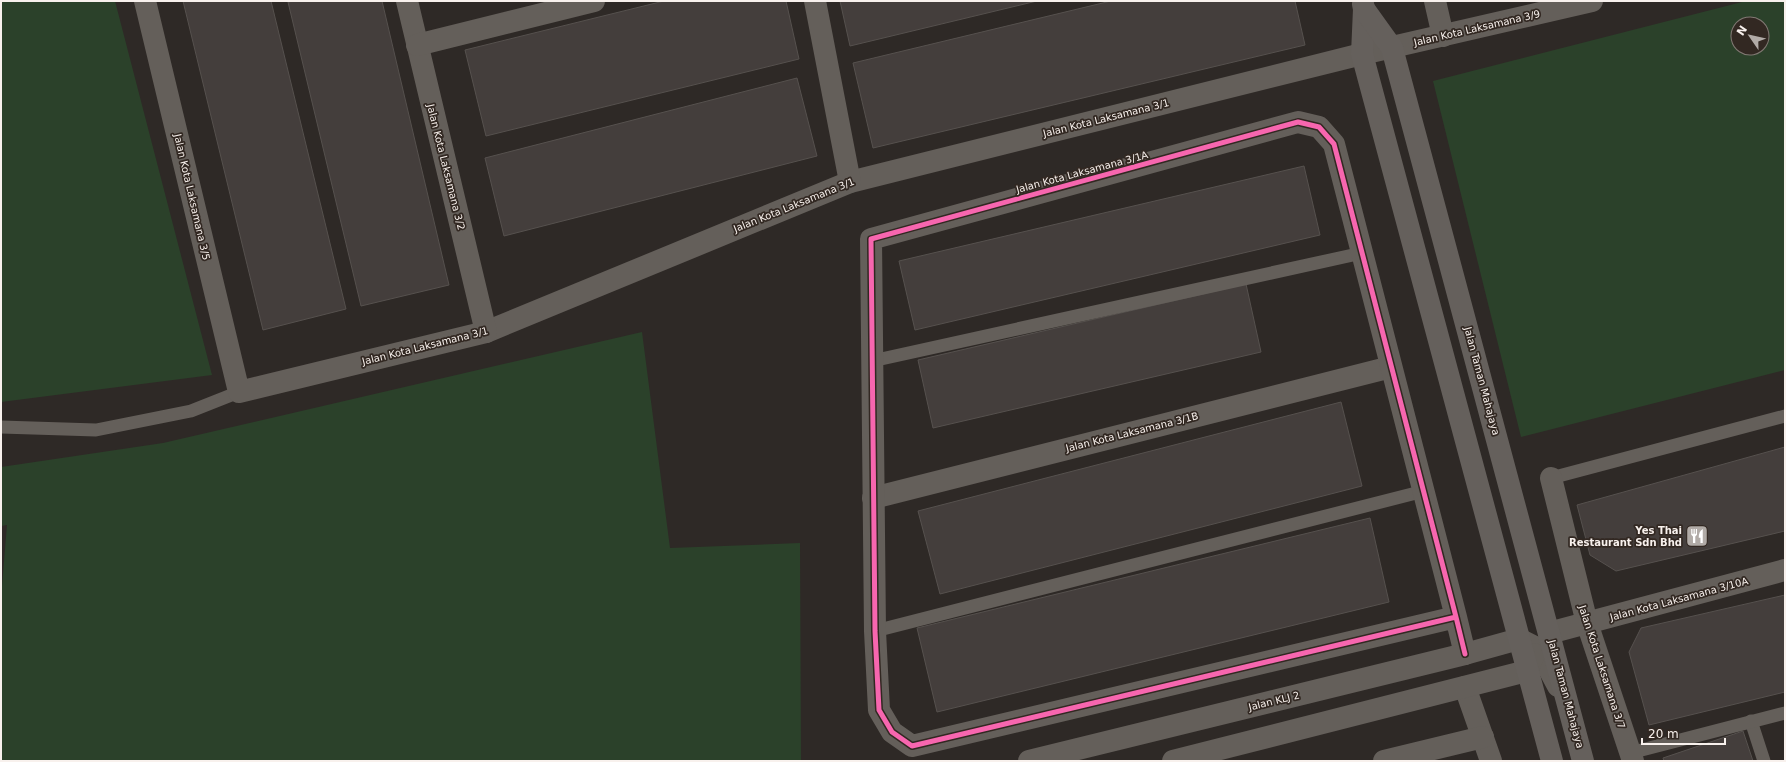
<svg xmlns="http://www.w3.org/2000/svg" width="1786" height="762" font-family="'DejaVu Sans',sans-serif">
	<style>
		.green { fill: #2b412a; fill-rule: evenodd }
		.building { fill: #443e3c; stroke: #56514e }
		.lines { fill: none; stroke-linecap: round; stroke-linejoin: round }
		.lane { stroke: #645f5a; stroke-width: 13 }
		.street { stroke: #645f5a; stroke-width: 22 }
		.secondary { stroke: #65605c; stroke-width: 22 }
		.cycleway-casing { stroke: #322822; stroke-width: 8 }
		.cycleway { stroke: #f766af; stroke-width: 5 }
		.labels { text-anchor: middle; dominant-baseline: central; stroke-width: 3.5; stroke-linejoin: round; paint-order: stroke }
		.street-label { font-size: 10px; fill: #f8f1ed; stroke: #322822 }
		.poi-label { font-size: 10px; font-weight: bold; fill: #f8f1ed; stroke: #322822; text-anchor: end }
	</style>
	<rect width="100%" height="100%" fill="#2e2926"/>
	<g class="green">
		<polygon points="1,1 115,1 212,375 1,402"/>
		<path d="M1746 1H1785V370L1521 437 1433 81ZM1738 24H1762V48H1738Z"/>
		<polygon points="642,332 670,548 800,543 801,761 1,761 1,598 7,525 1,526 1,467 163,443"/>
	</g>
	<g class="building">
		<polygon points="183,1 271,1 346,309 263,330"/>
		<polygon points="294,1 382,1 449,285 361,306 288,2"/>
		<polygon points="664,1 786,1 799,59 486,136 465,50"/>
		<polygon points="840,1 1037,1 850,46"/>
		<polygon points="1111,1 1295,1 1305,45 873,148 853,63"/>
		<polygon points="797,78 817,156 504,236 485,158"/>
		<polygon points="1304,166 1320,235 915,330 899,261"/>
		<polygon points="1246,284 1261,352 933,428 918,360"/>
		<polygon points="1341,402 1362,486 940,594 918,511"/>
		<polygon points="1785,447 1785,531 1616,571 1590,555 1577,505"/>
		<polygon points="1370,518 1389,602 937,712 917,628"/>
		<polygon points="1785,595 1785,692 1649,725 1629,652 1641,628"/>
		<polygon points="1743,731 1753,761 1664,761 1663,758"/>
	</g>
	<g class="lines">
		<g class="lane">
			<polyline points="872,361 1362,253"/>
			<polyline points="1,427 96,430 191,411 239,392"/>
			<polyline points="1551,478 1785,416"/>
			<polyline points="875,631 1424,491"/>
			<polyline points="1751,721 1764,761"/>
			<polyline points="1630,753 1785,713"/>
		</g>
		<g class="street">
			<polyline points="145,1 239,392 486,332 850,182 1362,54 1592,1"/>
			<polyline points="407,1 486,332"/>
			<polyline points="815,1 850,182"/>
			<polyline points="1435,1 1443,36"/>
			<polyline points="417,45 594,1"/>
			<polyline points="1551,478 1587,623 1633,761"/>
			<polyline points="873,498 1391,367"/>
			<polyline points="1456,617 912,746 892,732 879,710 875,631 871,239 1298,122 1319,127 1334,144 1456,617 1465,654"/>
			<polyline points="1549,633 1785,570"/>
			<polyline points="1465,687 1491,761"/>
			<polyline points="1029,761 1465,654 1519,639 1537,648 1542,656 1558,686"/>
			<polyline points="1173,761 1527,671 1534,654"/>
			<polyline points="1384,761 1483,737"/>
		</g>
		<g class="secondary">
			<polyline points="1363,4 1364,9 1362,54 1552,761"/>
			<polyline points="1364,9 1392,48 1583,761"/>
		</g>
		<g class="cycleway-casing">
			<polyline id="cycleway" points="1456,617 912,746 892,732 879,710 875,631 871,239 1298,122 1319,127 1334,144 1456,617 1465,654"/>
		</g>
		<use href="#cycleway" class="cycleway"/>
	</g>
	<defs>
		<g id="restaurant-square" transform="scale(1.15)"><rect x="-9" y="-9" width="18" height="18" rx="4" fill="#b1aba7" stroke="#322822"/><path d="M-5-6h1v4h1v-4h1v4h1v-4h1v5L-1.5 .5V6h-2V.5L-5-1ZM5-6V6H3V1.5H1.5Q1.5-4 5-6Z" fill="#fff"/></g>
	</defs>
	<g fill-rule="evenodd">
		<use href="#restaurant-square" x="1697" y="536"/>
	</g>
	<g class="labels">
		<g class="street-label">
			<text transform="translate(1477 28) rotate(-13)">Jalan Kota Laksamana 3/9</text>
			<text transform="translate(1106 118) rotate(-14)">Jalan Kota Laksamana 3/1</text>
			<text transform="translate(446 167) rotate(76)">Jalan Kota Laksamana 3/2</text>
			<text transform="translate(1082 172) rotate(-15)">Jalan Kota Laksamana 3/1A</text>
			<text transform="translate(192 197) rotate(77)">Jalan Kota Laksamana 3/5</text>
			<text transform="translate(794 205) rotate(-22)">Jalan Kota Laksamana 3/1</text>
			<text transform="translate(425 346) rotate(-14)">Jalan Kota Laksamana 3/1</text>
			<text transform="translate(1482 381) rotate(75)">Jalan Taman Mahajaya</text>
			<text transform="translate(1132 432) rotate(-14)">Jalan Kota Laksamana 3/1B</text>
			<text transform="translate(1679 599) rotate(-15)">Jalan Kota Laksamana 3/10A</text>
			<text transform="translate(1602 667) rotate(72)">Jalan Kota Laksamana 3/7</text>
			<text transform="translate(1566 694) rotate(75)">Jalan Taman Mahajaya</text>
			<text transform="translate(1274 701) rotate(-14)">Jalan KLJ 2</text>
		</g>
		<g class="poi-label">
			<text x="1682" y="530">Yes Thai<tspan x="1682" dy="12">Restaurant Sdn Bhd</tspan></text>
		</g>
	</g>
	<rect width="1786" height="762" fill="none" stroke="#f8f1ed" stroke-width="4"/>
	<g transform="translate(1750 36) rotate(304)"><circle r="19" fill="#322822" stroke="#817873"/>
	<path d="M0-3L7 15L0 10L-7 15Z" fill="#b1aba7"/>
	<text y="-6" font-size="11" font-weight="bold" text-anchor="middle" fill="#f8f1ed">N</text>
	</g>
	<path d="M1642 738v6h83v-6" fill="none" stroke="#f8f1ed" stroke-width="2"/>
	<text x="1648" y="738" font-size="12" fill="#f8f1ed" stroke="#322822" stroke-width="3" paint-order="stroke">20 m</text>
</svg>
